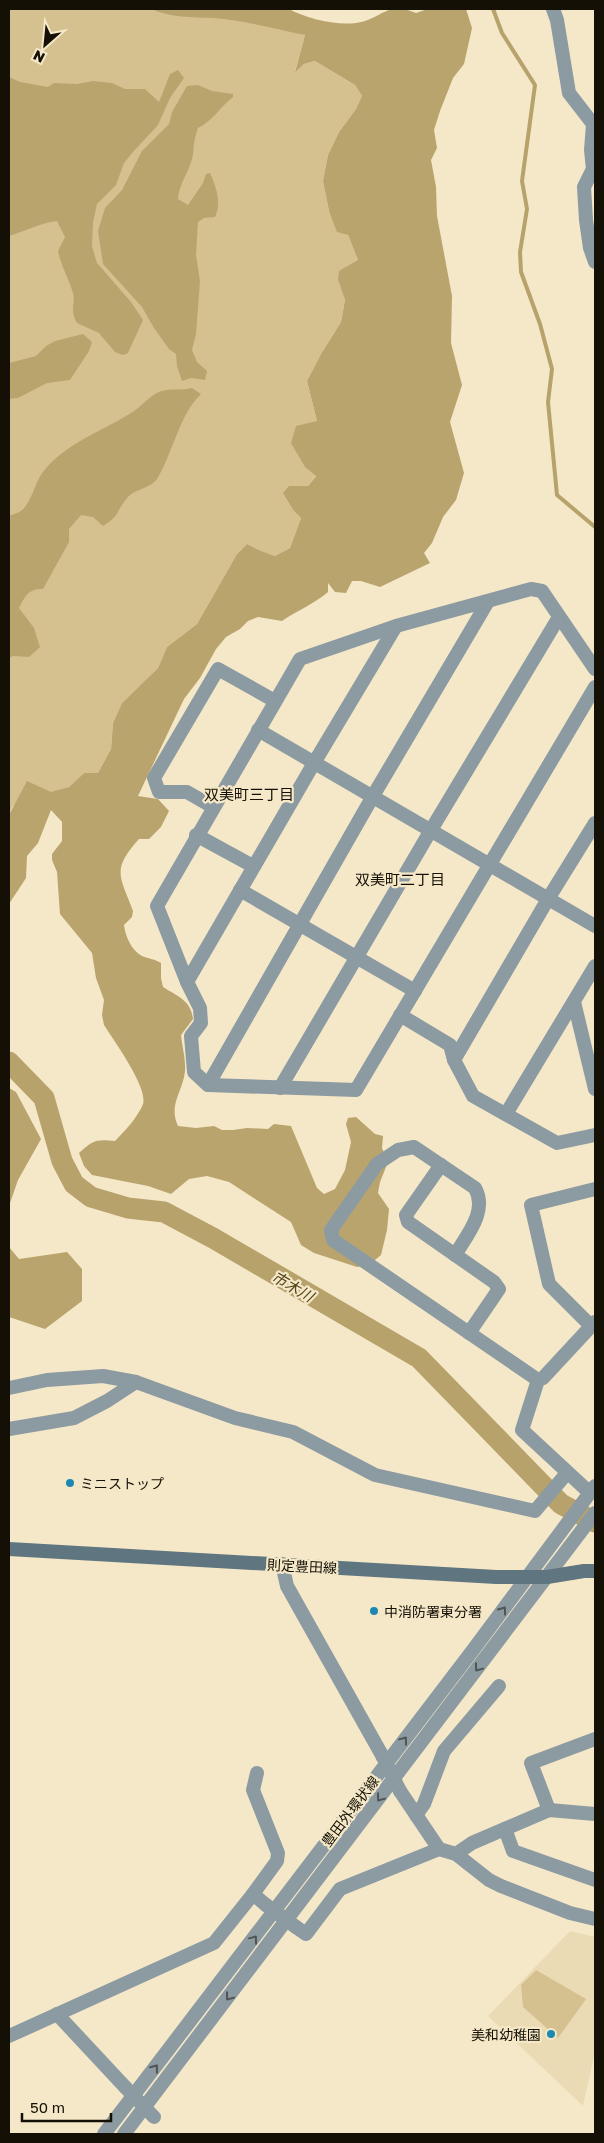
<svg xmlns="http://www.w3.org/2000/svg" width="604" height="2143" font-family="'Golos Text','Noto Sans JP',sans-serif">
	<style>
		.built { fill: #ebdbb4 }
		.green { fill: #d5c190 }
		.forest { fill: #b9a46d }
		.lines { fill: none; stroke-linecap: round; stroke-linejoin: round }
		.stream { stroke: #b7a26b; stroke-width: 4 }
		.river { stroke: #b7a26b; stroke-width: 21 }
		.minor { stroke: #8c9aa2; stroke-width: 14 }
		.tertiary { stroke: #8c9aa2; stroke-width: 14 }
		.secondary { stroke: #5f757f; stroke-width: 14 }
		.minor-bridge { stroke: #8c9aa2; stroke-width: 14 }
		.oneway { stroke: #505554 }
		.poi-dot { fill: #1d88b0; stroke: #f5e8c8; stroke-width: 2 }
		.labels { text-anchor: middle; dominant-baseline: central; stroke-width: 4.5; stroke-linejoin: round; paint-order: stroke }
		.poi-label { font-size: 14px; fill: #141005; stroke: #f5e8c8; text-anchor: start }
		.street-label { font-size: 14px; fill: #141005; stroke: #f5e8c8 }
		.neighbourhood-label { font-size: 15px; fill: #141005; stroke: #f5e8c8 }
		.water-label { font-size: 15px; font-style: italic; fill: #524217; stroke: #f5e8c8 }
	</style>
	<rect width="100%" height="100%" fill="#f5e8c8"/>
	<polygon class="built" points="570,1931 595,1937 595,2052 583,2106 488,2016"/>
	<g class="green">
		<polygon points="9,9 268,9 305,35 295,71 304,64 315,61 355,85 362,96 356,109 339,132 328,155 323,181 329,211 348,235 358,260 338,280 345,300 341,322 321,354 307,381 317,421 316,475 308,486 289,486 294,511 301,518 290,548 275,556 259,550 247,544 237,554 197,624 167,647 158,668 122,703 113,723 111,749 98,773 84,773 69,787 13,806 9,815"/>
		<polygon points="536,1970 586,1999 558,2038 523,2007 521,1985"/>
	</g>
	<g class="forest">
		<path d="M151 9H289C307 19 340 27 361 22 385 16 388 1 416 13L428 9H466L472 28 464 64 453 78 440 111 434 130 437 148 431 160 436 187 437 216 452 296 451 343 462 385 450 422 464 473 456 500 443 517 432 543 424 553 430 563 380 587 361 581H352L346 593 335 592 328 583V592C314 604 298 610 282 621L258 617 248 621 240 629 226 637 216 649 200 678 184 699 138 796 158 799 169 811 161 827 149 839H139C111 870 120 876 133 911L132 917 124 925C125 936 132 951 142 956 149 959 155 959 161 963V978L163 987C177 996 191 1000 193 1019L181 1035C182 1046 186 1060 185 1071 183 1092 168 1104 178 1126L196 1128 214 1126 222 1130H233L247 1128 268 1129 274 1124 291 1126 317 1188 324 1194 335 1189 345 1170 351 1142 346 1124 348 1118 356 1117 375 1134 383 1136 382 1148 388 1162 380 1182 378 1193 389 1209 387 1230 381 1255 369 1265 357 1267 314 1253 301 1245 291 1222 229 1182 207 1176 189 1179 171 1194 148 1186 92 1175 84 1166 79 1153C93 1140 96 1139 115 1141 125 1131 138 1117 143 1104 148 1087 114 1041 104 1025L102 1015 104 1000 96 978 92 953 60 914 57 872 52 860V854L62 841V822L51 810 38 843 27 856 26 878 9 904V815L27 781 51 792 69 787 84 773H98L111 749 113 723 122 703 158 668 167 647 197 624 237 554 247 544 259 550 275 556 290 548 301 518 294 511 283 493 289 486H308L316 476 305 467 291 443 296 426 317 421 307 381 321 354 341 322 345 300 338 280 339 271 358 260 348 235 337 232 329 211 323 181 328 155 339 132 356 109 362 96 355 85 315 61 304 64 295 72 305 35C275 29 243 20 213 18 190 17 173 18 151 9Z"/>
		<path d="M178 70 184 78 170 98 158 125 132 153 124 163 116 185 97 204 93 223 92 246 97 263 131 302 143 320 128 353 123 355 115 352 99 333 77 323C69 308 76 304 73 293 69 279 61 266 58 251L65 237 57 221C40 223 26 231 9 236V77L20 82 48 87 54 83 77 84 93 81 112 83 125 89H145L159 102 170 74Z"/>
		<path d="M198 85 212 91 233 94V97C220 107 213 121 198 128 194 140 194 143 193 155 190 171 179 183 178 199L188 205 203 183 206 174 210 173C216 187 222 203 215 217L204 218 198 222 196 255 200 281 196 334 192 350 197 362 207 371 205 380 191 378 182 381 177 366 176 354 169 349 154 328 142 307 103 264 98 231 105 208 122 190 142 151 169 124 172 112 187 86Z"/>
		<polygon points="83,334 92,342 89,351 70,380 47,383 18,398 9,399 9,363 36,356 46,346 55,341"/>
		<path d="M192 388 201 394C179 415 173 453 157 479 151 488 135 489 128 497 117 509 120 516 103 526L93 517 81 515 69 529V542L43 589C29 588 25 596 19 608L34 628 40 647 29 657 13 656 9 658V516C14 514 22 512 25 507 34 495 36 478 47 467 72 440 105 430 134 411 143 405 151 394 162 391 171 388 181 391 192 388Z"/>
		<polygon points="9,1088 16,1092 41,1139 18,1180 9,1206"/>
		<polygon points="9,1247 19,1259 67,1252 82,1269 82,1301 45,1329 9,1317"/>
	</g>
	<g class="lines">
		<polyline class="stream" points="493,9 502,33 535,85 522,181 527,209 520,252 521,272 540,324 552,369 548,402 557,495 595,527"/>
		<polyline class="river" points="9,1062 44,1098 62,1161 74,1184 91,1197 128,1208 164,1212 213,1238 419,1358 561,1504 595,1522"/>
		<g class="minor">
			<polyline points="553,9 557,20 569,93 593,124 591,150 593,169 584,187 586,220 590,248 595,262"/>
			<polyline points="595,669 542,591 531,589 396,626 300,659 157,906 187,982 200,1008 201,1023 191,1036 194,1072 208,1085 356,1090 595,687"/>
			<polyline points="258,730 595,926"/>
			<polyline points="213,807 187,792 159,792 154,778 218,669 275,701"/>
			<polyline points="196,835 253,866"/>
			<polyline points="240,890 415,991"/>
			<polyline points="187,982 314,763 396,626"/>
			<polyline points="574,1002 595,1089"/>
			<polyline points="400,1015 450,1045 454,1060 473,1096 557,1143 595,1135"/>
			<polyline points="454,1060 548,899 595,823"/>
			<polyline points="208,1085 373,796 487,603"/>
			<polyline points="280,1088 431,830 559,617"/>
			<polyline points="506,1114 595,966"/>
			<polyline points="441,1165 406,1215 408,1222 494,1282 499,1289 469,1333"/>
			<path d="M455 1255C467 1235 488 1211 475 1188L414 1147 398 1150 377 1164 331 1230 333 1240 538 1380"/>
			<polyline points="591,1326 549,1284 531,1205 595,1189"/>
			<polyline points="9,1388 47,1380 103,1376 136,1382 235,1418 293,1432 375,1475 535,1511 567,1473"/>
			<polyline points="9,1429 74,1418 107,1401 136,1382"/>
			<polyline points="590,1493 522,1430 538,1380 543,1378 595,1322"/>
			<polyline points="282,1564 287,1586 383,1757"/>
			<polyline points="400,1791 439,1849 456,1854 489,1880 501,1886 570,1913 595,1919"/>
			<polyline points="549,1810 531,1763 595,1739"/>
			<polyline points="416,1815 424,1804 444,1751 499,1686"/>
			<polyline points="505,1829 513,1851 595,1880"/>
			<polyline points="456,1854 472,1843 549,1810 595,1814"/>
			<polyline points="253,1894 277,1861 278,1853 253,1790 257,1773"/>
			<polyline points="296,1927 306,1934 340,1889 439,1849"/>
			<polyline points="57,2014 126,2088"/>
			<polyline points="9,2036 214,1943 253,1894 266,1905"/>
		</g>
		<g class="tertiary">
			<polyline points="104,2134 473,1650 595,1486"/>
			<polyline points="124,2134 595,1513"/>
		</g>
		<polyline class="secondary" points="9,1549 496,1577 547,1577 584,1571 595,1571"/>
		<g class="minor-bridge">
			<polyline points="383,1757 400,1791"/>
			<polyline points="266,1905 296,1927"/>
			<polyline points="126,2088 154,2117"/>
		</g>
	</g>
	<defs><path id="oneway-chevron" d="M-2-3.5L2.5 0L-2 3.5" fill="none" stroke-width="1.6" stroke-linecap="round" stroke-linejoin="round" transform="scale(1.25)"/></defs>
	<g class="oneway">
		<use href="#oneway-chevron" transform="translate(503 1610) rotate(-54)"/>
		<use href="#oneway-chevron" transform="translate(478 1668) rotate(127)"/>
		<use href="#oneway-chevron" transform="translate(404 1740) rotate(-53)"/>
		<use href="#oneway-chevron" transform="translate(380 1798) rotate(127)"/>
		<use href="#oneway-chevron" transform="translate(254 1939) rotate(-53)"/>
		<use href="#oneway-chevron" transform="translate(229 1997) rotate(127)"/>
		<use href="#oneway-chevron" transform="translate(155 2068) rotate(-52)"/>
	</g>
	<g class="poi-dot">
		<circle cx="70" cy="1483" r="5"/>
		<circle cx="374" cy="1611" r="5"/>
		<circle cx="551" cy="2034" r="5"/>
	</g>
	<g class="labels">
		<g class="poi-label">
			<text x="80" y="1483">ミニストップ</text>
			<text x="384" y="1611">中消防署東分署</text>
			<text x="541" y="2034" text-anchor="end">美和幼稚園</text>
		</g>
		<g class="street-label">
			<text transform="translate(302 1566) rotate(3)">則定豊田線</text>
			<text transform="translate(350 1811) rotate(-53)">豊田外環状線</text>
		</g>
		<g class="neighbourhood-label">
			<text x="249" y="794">双美町三丁目</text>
			<text x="400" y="879">双美町二丁目</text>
		</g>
		<g class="water-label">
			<text transform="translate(293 1286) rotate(30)">市木川</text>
		</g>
	</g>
	<rect width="604" height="2143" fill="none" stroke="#141005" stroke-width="20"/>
	<g transform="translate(45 45) rotate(207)" stroke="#f5e8c8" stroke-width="4" paint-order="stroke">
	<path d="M0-4L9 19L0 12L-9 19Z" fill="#141005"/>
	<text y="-8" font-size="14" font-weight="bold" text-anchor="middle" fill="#141005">N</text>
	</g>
	<path d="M22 2113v8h89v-8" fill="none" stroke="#141005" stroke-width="2.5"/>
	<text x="30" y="2113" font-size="15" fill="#141005" stroke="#f5e8c8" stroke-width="4" paint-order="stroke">50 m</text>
</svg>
